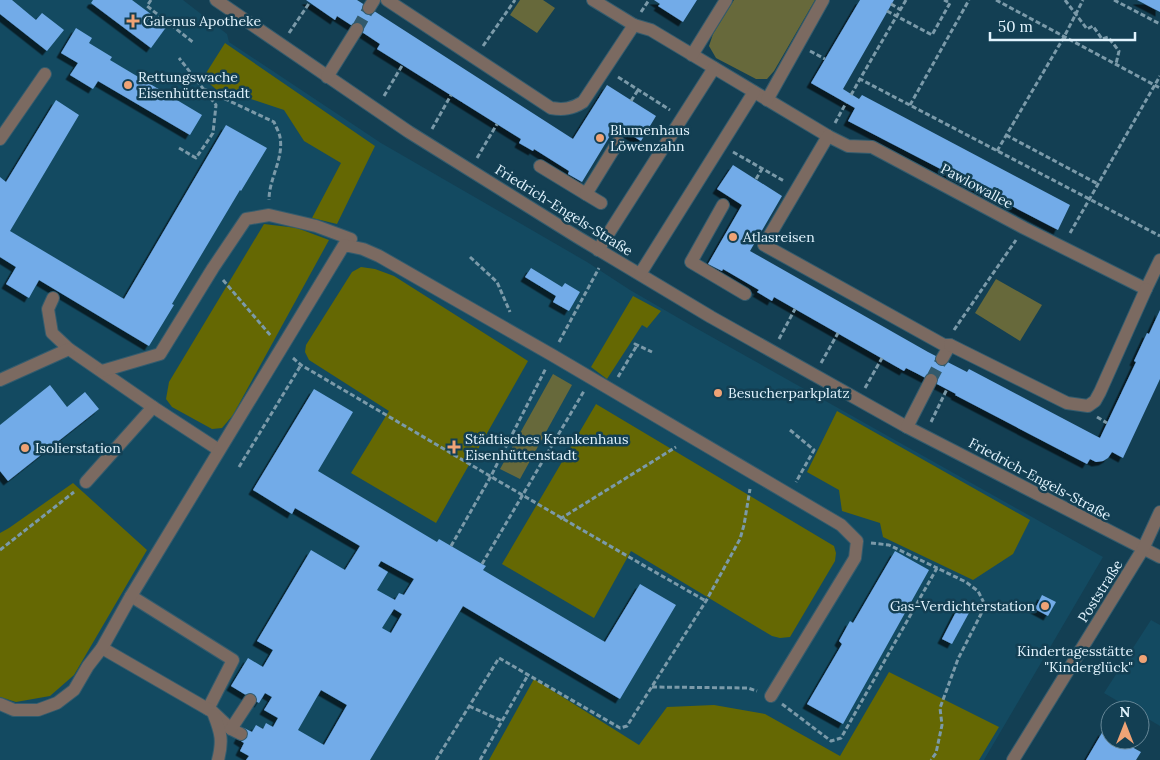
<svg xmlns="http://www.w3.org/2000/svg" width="1160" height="760" font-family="Lora,serif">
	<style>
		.built { fill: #134a61 }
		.green { fill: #67693b }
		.forest { fill: #656803 }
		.building { fill: #72abe8; fill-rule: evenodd; filter: url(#shadow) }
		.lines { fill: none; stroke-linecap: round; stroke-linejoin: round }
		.minor-tunnel { stroke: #325a6d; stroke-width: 12; stroke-dasharray: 12 6; stroke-linecap: butt }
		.minor-casing { stroke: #345c6e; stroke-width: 14 }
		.path { stroke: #7b9aa9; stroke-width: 3; stroke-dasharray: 5 2.5; stroke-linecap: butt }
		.minor { stroke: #7b6a61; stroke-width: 12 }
		.poi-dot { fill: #efa376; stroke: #133f53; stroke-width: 2 }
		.labels { text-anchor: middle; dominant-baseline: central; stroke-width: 5; stroke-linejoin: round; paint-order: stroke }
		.poi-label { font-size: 14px; fill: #e2f4fe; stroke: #133f53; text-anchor: start }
		.street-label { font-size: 14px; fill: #e2f4fe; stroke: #133f53 }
	</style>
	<defs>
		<filter id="shadow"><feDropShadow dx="-4.5" dy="4.5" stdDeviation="0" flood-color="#0009"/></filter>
	</defs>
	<rect width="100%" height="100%" fill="#133f53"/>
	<g class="built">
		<polygon points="0,0 183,0 227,34 229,42 381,143 587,262 630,290 694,327 1103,557 984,760 0,760"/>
		<polygon points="1151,620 1160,625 1160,726 1140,714 1140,710 1133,710 1104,693"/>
	</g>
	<g class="green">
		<polygon points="520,0 543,0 555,8 537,33 510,15"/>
		<polygon points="734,0 815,0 774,71 767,79 756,79 716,58 709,46 713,34"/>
		<polygon points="996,279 1042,305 1020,341 975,313"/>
		<polygon points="553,374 572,385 520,479 500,469"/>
	</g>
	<g class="forest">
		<polygon points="225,43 375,146 337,224 312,218 341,163 304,141 284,110 251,99 226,98 203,78"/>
		<polygon points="264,224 297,228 329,240 233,415 222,428 212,429 172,407 166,399 169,382"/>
		<polygon points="361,267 375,269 394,276 528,361 436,523 351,473 389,411 309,360 305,352 306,345 352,272"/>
		<polygon points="633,296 661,311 647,328 642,325 607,379 591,367"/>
		<polygon points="596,404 834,546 836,553 835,561 790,637 780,638 772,636 631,551 594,618 502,564"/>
		<polygon points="837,411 1030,520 1013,554 973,580 883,537 880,523 842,511 839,490 807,472"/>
		<polygon points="73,483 147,550 74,675 50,696 16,702 0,697 0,533 9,528"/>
		<polygon points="889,672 999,727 979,760 489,760 534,679 639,745 667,707 714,705 765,714 840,756"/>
	</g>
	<g class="building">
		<polygon points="0,0 12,0 36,20 42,13 64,30 47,51 0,14"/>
		<polygon points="93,0 132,0 167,26 151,48 91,3"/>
		<polygon points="306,0 357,0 573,139 607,85 656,116 641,141 616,126 582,182 568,174 569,171 534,149 533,151 519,143 521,139 377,49 380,44 368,36 337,16 335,20"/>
		<polygon points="654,0 697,0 683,22 658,6 660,4"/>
		<polygon points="860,0 894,0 843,89 859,99 862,95 1070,205 1058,230 848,121 855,108 811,83"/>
		<polygon points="1137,0 1160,0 1160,12"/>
		<polygon points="76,28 92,38 89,43 112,57 110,60 202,115 190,135 98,81 93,89 70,75 78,63 61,53"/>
		<polygon points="56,100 79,115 10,231 124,299 226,125 267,148 241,191 240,190 172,304 174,305 149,346 39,280 29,298 6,284 16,267 0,257 0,177 6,182"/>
		<polygon points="733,165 782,196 750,251 928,352 967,372 969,369 1100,438 1136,362 1134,361 1147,333 1149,334 1160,310 1160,379 1123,458 1112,452 1108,458 1103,461 1096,462 1090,459 1087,464 955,395 956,394 916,373 906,368 904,371 774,297 772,301 757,292 759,290 723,269 722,271 708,264 742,205 717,189"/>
		<polygon points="531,268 562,287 565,283 580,292 569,311 553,302 556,296 525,277"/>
		<polygon points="50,385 67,407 85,392 99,409 8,481 0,471 0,425"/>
		<path d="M314 389 353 412 318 471 437 542 439 539 482 564 486 566 483 570 605 642 640 584 676 605 620 699 463 606 370 760H246L249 756 240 751 244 743 238 739 244 728 252 732 256 725 263 729 266 723 273 727 278 718 264 710 272 697 265 693 259 703 231 686 248 658 263 667 273 650 257 641 311 550 345 570 360 546 295 508 292 514 253 490ZM381 561 414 579 404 595 399 593 395 600 377 590 388 572 378 566ZM394 609 402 614 391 633 382 628ZM321 690 347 705 324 745 298 730Z"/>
		<polygon points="895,551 929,570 843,724 807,704 842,644 839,641 850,621 853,623"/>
		<polygon points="1042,595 1056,602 1048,616 1035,609"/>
		<polygon points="959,606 970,611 952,644 942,639"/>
		<polygon points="1103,731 1110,735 1110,740 1119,740 1141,752 1136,760 1086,760"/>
	</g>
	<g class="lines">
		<g class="minor-tunnel">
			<polyline points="357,29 369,8"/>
			<polyline points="931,380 942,359"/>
		</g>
		<g class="minor-casing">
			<g id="minor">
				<polyline points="216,0 409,132 579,238 711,317 907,427 1160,557"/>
				<path d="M387 0 551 108C563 110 572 109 583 102L634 25"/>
				<polyline points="593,0 634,25 651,30 828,136 848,146 872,147 1024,228 1146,289 1160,260"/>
				<polyline points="369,8 374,0"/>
				<polyline points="692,55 726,0"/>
				<polyline points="327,77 357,29"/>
				<polyline points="767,100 823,0"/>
				<polyline points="828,136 764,245 944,345 950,345 942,359"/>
				<polyline points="0,139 45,74"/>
				<polyline points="540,166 586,194"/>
				<polyline points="601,203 586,194 618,142"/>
				<polyline points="723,205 691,262 745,294"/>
				<polyline points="598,250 714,68"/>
				<polyline points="640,274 754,92"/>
				<polyline points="53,298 48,309 52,333 69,349 153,407 219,450"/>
				<polyline points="950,345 1067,403 1088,406 1095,401 1100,392 1146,289"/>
				<polyline points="102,371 160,354 213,268 246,219 269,215 316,226 351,239"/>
				<polyline points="0,380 69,349"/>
				<polyline points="907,427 931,380"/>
				<polyline points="86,482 153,407"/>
				<polyline points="131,596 233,660 208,709"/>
				<polyline points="102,648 213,712 231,729 241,734"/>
				<polyline points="0,704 14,710 38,710 57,703 74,690 88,666 102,648 131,596 344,245 363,249 379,256 552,355 841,525 857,541 855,558 771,696"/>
				<path d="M214 715C221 733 223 741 218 760"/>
				<polyline points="231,729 250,700"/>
				<polyline points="1013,760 1143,549 1160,512"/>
			</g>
		</g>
		<g class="path">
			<polyline points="151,0 147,6 194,43"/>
			<polyline points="906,0 860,79 1160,236"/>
			<polyline points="996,0 1160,88"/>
			<polyline points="1065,0 1087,29 1093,26 1102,39 1108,37 1119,51 1116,64"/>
			<polyline points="1114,0 1160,24"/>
			<polyline points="891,4 901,10"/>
			<polyline points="887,11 932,35 950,3 944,0"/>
			<polyline points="641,12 649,0"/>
			<polyline points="289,33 310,2"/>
			<polyline points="483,46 515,0"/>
			<polyline points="810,51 825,59"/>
			<polyline points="618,77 670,110"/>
			<path d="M204 89 274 122C276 127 279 132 280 137 284 159 269 178 269 200"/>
			<polyline points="851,95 860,79"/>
			<polyline points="384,96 403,64"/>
			<polyline points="631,101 638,90"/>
			<polyline points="910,105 969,0"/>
			<polyline points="835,123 846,103"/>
			<polyline points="432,129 451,95"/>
			<polyline points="1006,135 1098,184"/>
			<polyline points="179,148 196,158 213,133 216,105 179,58"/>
			<polyline points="997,151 1064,37 1083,0"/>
			<polyline points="733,152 784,181"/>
			<polyline points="477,158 497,124"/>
			<polyline points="756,179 762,169"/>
			<polyline points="1070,233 1160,76"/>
			<polyline points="470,257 497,282 510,312"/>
			<polyline points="223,280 271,336"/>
			<polyline points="954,330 1016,240"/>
			<polyline points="779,339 795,309"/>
			<polyline points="559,342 599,268"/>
			<path d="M293 358 301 365C436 444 570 524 706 601"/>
			<polyline points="821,363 838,333"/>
			<polyline points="618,377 636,347 635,344 652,352"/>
			<polyline points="865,388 882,358"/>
			<polyline points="1097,417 1107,423"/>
			<polyline points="931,422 947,389"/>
			<polyline points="790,430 814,450 796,482"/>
			<polyline points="239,467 301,365"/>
			<polyline points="560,519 676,447"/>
			<polyline points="871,543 889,545 937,568"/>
			<polyline points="451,546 491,476 546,368"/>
			<polyline points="0,550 74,492"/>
			<polyline points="482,564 584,391"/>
			<polyline points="652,687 748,688 757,691"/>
			<polyline points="782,704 831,741 841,738 937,568 966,582 978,591 983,601 981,614 958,659 940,708 942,725 936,753 931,760"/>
			<polyline points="469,706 502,721"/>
			<polyline points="436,760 499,658 620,728 627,726 706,601 740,539 744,525 750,489"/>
			<polyline points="480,760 528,675"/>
		</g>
		<use href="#minor" class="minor"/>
	</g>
	<g class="poi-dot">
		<path d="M130.5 13.5h5v5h5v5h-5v5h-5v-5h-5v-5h5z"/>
		<circle cx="128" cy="85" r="5"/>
		<circle cx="600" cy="138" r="5"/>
		<circle cx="733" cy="237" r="5"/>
		<circle cx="718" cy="393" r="5"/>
		<path d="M451.5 439.5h5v5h5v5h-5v5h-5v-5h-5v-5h5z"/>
		<circle cx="25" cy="448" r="5"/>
		<circle cx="1045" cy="606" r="5"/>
		<circle cx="1143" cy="659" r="5"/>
	</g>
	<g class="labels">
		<g class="poi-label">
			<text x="143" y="21">Galenus Apotheke</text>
			<text x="138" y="77">Rettungswache<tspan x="138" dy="16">Eisenhüttenstadt</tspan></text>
			<text x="610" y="130">Blumenhaus<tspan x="610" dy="16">Löwenzahn</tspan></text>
			<text x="743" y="237">Atlasreisen</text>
			<text x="728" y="393">Besucherparkplatz</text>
			<text x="465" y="439">Städtisches Krankenhaus<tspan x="465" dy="16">Eisenhüttenstadt</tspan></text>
			<text x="35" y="448">Isolierstation</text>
			<text x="1035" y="606" text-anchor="end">Gas-Verdichterstation</text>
			<text x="1133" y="651" text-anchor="end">Kindertagesstätte<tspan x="1133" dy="16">"Kinderglück"</tspan></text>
		</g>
		<g class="street-label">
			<text transform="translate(977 186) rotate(28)">Pawlowallee</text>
			<text transform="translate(564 210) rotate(32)">Friedrich-Engels-Straße</text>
			<text transform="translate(1040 479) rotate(28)">Friedrich-Engels-Straße</text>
			<text transform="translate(1100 591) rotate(-58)">Poststraße</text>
		</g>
	</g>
	<g transform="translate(1125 725)"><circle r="24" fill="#133f53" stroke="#668797"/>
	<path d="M0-4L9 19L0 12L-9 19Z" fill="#efa376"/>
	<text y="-8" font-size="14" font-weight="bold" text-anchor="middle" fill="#e2f4fe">N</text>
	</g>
	<path d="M990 32v8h145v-8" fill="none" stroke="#e2f4fe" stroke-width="2.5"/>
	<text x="998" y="32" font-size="15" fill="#e2f4fe" stroke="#133f53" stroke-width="4" paint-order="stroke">50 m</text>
</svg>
